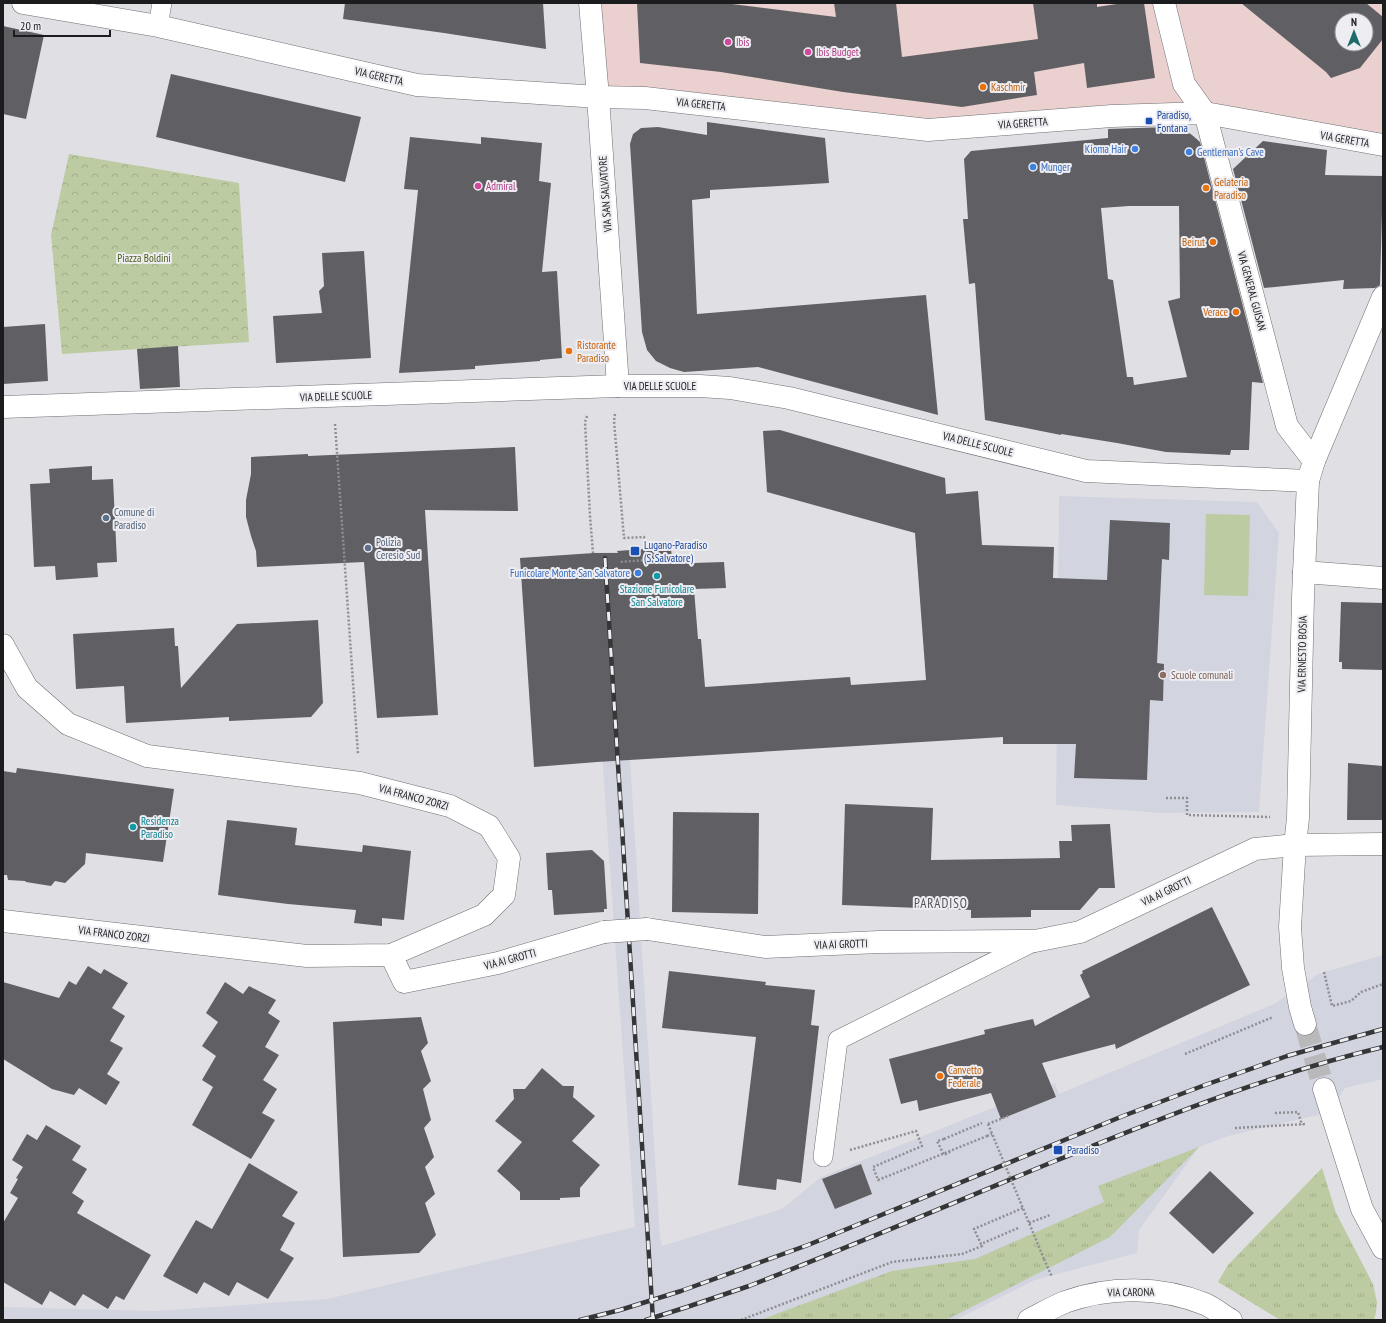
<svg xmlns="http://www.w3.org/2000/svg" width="1386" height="1323" font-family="'PT Sans Narrow',sans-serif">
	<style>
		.commercial { fill: #ead0ce; fill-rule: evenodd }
		.built { fill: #d2d4df }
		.grass { fill: url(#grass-tufts) }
		.park { fill: url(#park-crowns) }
		.pitch { fill: #bccba1 }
		.building { fill: #606064; fill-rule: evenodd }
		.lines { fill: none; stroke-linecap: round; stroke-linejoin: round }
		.tertiary-tunnel { stroke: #b9b9bc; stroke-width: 22; stroke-dasharray: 22 11; stroke-linecap: butt }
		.service-casing { stroke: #6e6f73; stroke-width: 20 }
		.pedestrian-casing { stroke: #6e6f73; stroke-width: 23 }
		.minor-casing { stroke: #6e6f73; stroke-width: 23 }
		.tertiary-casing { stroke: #6e6f73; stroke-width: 23 }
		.path { stroke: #8f8f92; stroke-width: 2.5; stroke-dasharray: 2 2; stroke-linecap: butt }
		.service { stroke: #fff; stroke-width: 19 }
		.pedestrian { stroke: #fff; stroke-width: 22 }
		.minor { stroke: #fff; stroke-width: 22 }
		.tertiary { stroke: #fff; stroke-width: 22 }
		.rail-casing { stroke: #353637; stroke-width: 4.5 }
		.rail { stroke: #ededf2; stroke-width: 3; stroke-dasharray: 9; stroke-linecap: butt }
		.minor-bridge-casing { stroke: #6e6f73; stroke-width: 23; stroke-linecap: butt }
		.path-bridge { stroke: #8f8f92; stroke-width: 2.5; stroke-dasharray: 2 2; stroke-linecap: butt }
		.minor-bridge { stroke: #fff; stroke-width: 22 }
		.hotel-dot { fill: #d1479c; stroke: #ededf2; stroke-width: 1.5 }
		.food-dot { fill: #e8710a; stroke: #ededf2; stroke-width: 1.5 }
		.transit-dot { fill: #1a4fb4; stroke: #ededf2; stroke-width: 1.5 }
		.shop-dot { fill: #3f7fe0; stroke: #ededf2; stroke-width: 1.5 }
		.service-dot { fill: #5c6f8a; stroke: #ededf2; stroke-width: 1.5 }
		.culture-dot { fill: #0f9aa8; stroke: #ededf2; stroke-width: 1.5 }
		.education-dot { fill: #8d6e63; stroke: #ededf2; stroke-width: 1.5 }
		.labels { text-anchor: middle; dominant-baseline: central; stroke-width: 4; stroke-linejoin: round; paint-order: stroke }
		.hotel-label { font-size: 11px; fill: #b23c85; stroke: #ededf2; text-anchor: start }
		.street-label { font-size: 11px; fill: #1b1c1d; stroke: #ededf2 }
		.food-label { font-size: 11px; fill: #c56008; stroke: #ededf2; text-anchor: start }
		.transit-label { font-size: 11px; fill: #164399; stroke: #ededf2; text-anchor: start }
		.shop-label { font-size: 11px; fill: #366cbe; stroke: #ededf2; text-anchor: end }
		.park-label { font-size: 11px; fill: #495d18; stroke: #ededf2 }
		.service-label { font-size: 11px; fill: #4e5e75; stroke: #ededf2; text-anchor: start }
		.culture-label { font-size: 11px; fill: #0d838f; stroke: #ededf2 }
		.education-label { font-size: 11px; fill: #785e54; stroke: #ededf2; text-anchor: start }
		.quarter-label { font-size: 13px; letter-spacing: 1px; fill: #525256; stroke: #ededf2 }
	</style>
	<defs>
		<pattern id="grass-tufts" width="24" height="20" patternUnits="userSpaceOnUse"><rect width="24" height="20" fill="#bccba1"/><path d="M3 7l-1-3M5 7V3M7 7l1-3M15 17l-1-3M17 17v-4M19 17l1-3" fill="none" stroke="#a1ae8a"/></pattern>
		<pattern id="park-crowns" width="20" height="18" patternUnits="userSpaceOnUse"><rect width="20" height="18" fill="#bccba1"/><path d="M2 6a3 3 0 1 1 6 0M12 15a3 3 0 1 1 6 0" fill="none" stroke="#a1ae8a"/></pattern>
	</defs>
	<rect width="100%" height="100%" fill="#e0e0e4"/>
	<path class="commercial" d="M590 3H1383V145L1205 113 928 130 598 97ZM1342 20H1366V44H1342Z"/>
	<g class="built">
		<polygon points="1059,496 1257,502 1279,533 1259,812 1159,813 1056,805"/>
		<polygon points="617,552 660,1237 662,1246 782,1209 821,1177 1055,1083 1059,1094 1276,1003 1318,974 1383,955 1383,1079 1345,1088 1331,1112 1228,1136 1199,1147 1139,1230 1137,1253 1035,1280 955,1320 3,1320 3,1307 155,1311 327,1299 635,1227 594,639 589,553"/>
	</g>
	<g class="grass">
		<polygon points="1199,1147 1110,1237 946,1320 760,1320 892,1271 975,1259 1104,1202 1098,1186"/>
		<polygon points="1322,1168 1336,1213 1373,1284 1377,1302 1376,1312 1374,1320 1280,1320 1218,1282 1228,1265"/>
	</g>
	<polygon class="park" points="69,154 239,183 249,342 62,354 51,235"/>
	<polygon class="pitch" points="1206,514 1250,515 1248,596 1204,595"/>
	<g class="building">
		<polygon points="345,3 543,3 546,49 444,33 343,19"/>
		<polygon points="637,3 724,3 836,17 834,3 896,3 902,57 1038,39 1033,3 1097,3 1097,7 1123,3 1144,3 1155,78 1087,88 1084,63 1034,72 1037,95 962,107 843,92 721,72 640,63"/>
		<path d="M1241 3H1366L1383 17V39L1360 68 1331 78 1326 72ZM1342 20H1366V44H1342Z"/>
		<polygon points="3,26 44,35 26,119 3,114"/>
		<polygon points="171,74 361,117 345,182 156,137"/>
		<polygon points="707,122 825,138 829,183 710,190 710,198 692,200 697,314 926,295 938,415 758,367 684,372 670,368 656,361 647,350 642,332 630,144 633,134 641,128 658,127 707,135"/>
		<path d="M1169 127 1178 128 1186 131 1192 135 1200 142 1263 383 1252 382 1249 450H1231L1230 455 1166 452 1117 443 1061 434V435L985 420 975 283 969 284 963 219H968L964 159 971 151 1108 138V129ZM1129 206H1179L1180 298 1168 301 1187 377 1134 385 1133 377H1127L1113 280 1108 279 1101 208Z"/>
		<polygon points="410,137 481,144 481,137 542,143 539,181 551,183 542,272 557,271 562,358 540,360 540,361 475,366 475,369 399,373 418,190 404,189"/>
		<polygon points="1263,141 1327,150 1325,175 1383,176 1380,285 1375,288 1343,289 1344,280 1264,288 1233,169"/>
		<polygon points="364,251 371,358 276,363 273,316 322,313 319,291 324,286 322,253"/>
		<polygon points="45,324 48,381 3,384 3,327"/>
		<polygon points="178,346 180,387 140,389 137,349"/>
		<polygon points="780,430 945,478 946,494 978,491 982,545 1054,547 1053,578 1107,580 1110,520 1170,523 1169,560 1162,559 1157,663 1164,664 1163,701 1150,700 1147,780 1074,778 1076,744 1003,744 1003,737 597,762 534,767 520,558 594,553 618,553 617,551 671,547 672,561 693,560 693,563 724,562 726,588 694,589 698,639 701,639 705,687 850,677 851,685 926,680 915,533 767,492 763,431"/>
		<polygon points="515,447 518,511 425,510 438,715 377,718 364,562 257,567 256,551 251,536 246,517 246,500 251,474 251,457 308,454 308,456"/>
		<polygon points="92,466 92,480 113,479 117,562 97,563 98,577 56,580 55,566 34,567 30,484 50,483 49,469"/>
		<polygon points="1341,602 1383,603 1383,670 1342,669 1342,662 1339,662"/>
		<polygon points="318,620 323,703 311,717 229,721 229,717 126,723 124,686 76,689 73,634 174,628 175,646 178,646 181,688 237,624"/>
		<polygon points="1348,763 1383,766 1383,820 1347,820"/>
		<polygon points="17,768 174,789 163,862 86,853 85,864 65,883 55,881 51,886 26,882 25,881 8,880 7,875 3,875 3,771 16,773"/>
		<polygon points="845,804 933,808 931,860 1060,858 1059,841 1072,841 1071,825 1110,824 1115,888 1099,888 1080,910 1031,910 1031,917 971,918 971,910 842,905"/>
		<polygon points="673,812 759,813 758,914 672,912"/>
		<polygon points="227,820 297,828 295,845 362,852 363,845 411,851 404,920 382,918 382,926 354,923 356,910 288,904 218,895"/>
		<polygon points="592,850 604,861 607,909 604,909 604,912 554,915 552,890 548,890 546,853"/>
		<polygon points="1212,907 1250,985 1116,1049 1115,1044 1042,1063 1056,1097 1001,1119 991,1093 919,1111 917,1100 901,1104 889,1059 985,1034 984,1030 1033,1019 1035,1026 1090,997 1080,975 1083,973 1082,971"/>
		<polygon points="88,966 101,974 104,969 128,983 112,1008 125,1016 110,1041 123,1048 107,1074 120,1082 106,1105 79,1088 74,1095 52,1089 3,1059 3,982 59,998 69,981 76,985"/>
		<polygon points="669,971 766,982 765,985 815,990 811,1025 819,1026 801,1183 777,1179 776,1190 738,1185 756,1037 662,1028"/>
		<polygon points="225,982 243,994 249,986 276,1000 268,1013 280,1021 265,1047 279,1055 263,1080 277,1089 262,1113 275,1120 251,1159 192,1125 213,1087 202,1080 216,1056 202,1046 218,1022 206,1013"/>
		<polygon points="421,1017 428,1043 421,1051 431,1081 423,1089 431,1120 424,1128 434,1157 425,1167 435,1194 425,1203 436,1235 419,1253 343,1257 333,1022"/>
		<polygon points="542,1068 563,1086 574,1086 573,1097 595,1116 572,1141 600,1165 580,1188 580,1197 560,1198 560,1200 520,1200 520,1192 497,1171 522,1142 495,1121 514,1099 513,1089 525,1089"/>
		<polygon points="46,1125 81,1146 72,1160 87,1169 72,1193 84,1201 77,1213 151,1255 124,1300 116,1296 108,1309 83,1294 75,1306 50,1291 42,1305 3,1282 3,1223 18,1198 10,1193 18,1179 16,1178 23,1167 12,1160 27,1134 37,1140"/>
		<polygon points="249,1163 298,1192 282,1216 295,1223 280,1250 294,1258 268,1299 237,1282 229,1296 204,1282 197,1294 163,1276 196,1220 212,1229"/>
		<polygon points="861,1164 872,1194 835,1209 822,1179"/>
		<polygon points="1210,1171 1254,1213 1213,1254 1169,1213"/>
	</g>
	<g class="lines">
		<polyline class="tertiary-tunnel" points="1305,1024 1324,1089"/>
		<g class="service-casing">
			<g id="service">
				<polyline points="158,26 162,3"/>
				<polyline points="823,1157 838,1040 1035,941"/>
			</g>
		</g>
		<g class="pedestrian-casing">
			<polyline id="pedestrian" points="1205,113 1287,426 1314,461"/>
		</g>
		<g class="minor-casing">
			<g id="minor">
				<polyline points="23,3 158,26 417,85 598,97 645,98 928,130 1112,116 1205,113 1383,145"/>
				<polyline points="590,3 598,97 618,386"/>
				<polyline points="1164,3 1184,84 1205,113"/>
				<polyline points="3,407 618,386 700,386 730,388 789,398 1086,471 1308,481"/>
				<polyline points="1304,572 1383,578"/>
				<polyline points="3,645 27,688 68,724 147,756 360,783 450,806 489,826 509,858 504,895 484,915 391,955 307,956 3,921"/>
				<polyline points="647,929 765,947 879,942 1035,941 1080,932 1255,849 1295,845 1383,844"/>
				<polyline points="391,955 404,982 498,963 604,932"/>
			</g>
		</g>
		<g class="tertiary-casing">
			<g id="tertiary">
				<polyline points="1305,1024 1300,1007 1293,968 1290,927 1295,845 1298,818 1303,597 1308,481 1314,461 1383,297"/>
				<polyline points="1324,1089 1348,1165 1362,1209 1383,1248"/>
				<path d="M1029 1320C1041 1314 1053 1307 1065 1302 1110 1286 1160 1286 1205 1304 1214 1308 1222 1315 1231 1320"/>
			</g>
		</g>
		<g class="path">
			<polyline points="615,414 614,421 624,538 644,537 647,560 619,562"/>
			<polyline points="587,416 585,422 590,516 593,553"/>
			<polyline points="335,424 358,754"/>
			<polyline points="1166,798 1187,798 1187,815 1270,817"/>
			<polyline points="1324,972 1332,1006 1351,1001 1361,992 1383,984"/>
			<polyline points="1185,1054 1273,1017"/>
			<polyline points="1275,1113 1298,1112 1302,1125"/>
			<polyline points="988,1124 1008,1116"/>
			<polyline points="1235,1128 1306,1124"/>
			<polyline points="987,1136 992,1134"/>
			<polyline points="944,1139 982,1123"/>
			<polyline points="850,1150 916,1131 922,1146 873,1167 878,1180 987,1136"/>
			<polyline points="1029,1223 1050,1215"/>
			<polyline points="1018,1228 981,1244 974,1229 1023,1208"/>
			<polyline points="1044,1259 1052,1277"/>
			<polyline points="741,1320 892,1262 962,1254 982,1246 981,1244"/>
		</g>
		<use href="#service" class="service"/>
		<use href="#pedestrian" class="pedestrian"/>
		<use href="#minor" class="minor"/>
		<use href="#tertiary" class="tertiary"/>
		<g class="rail-casing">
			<g id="rail">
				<polyline points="605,558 653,1320"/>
				<polyline points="580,1320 620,1310 681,1291 808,1245 1123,1116 1205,1085 1287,1056 1383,1029"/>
				<path d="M646 1320 687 1307 749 1286C852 1246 953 1203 1055 1161 1162 1118 1270 1074 1383 1047"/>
			</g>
		</g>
		<use href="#rail" class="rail"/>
		<g class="minor-bridge-casing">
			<polyline id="minor-bridge" points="604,932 647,929"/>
		</g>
		<g class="path-bridge">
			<polyline points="988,1124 1044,1259"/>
			<polyline points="944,1139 937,1141 944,1155 950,1152"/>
		</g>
		<use href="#minor-bridge" class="minor-bridge"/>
	</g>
	<g class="hotel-dot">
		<circle cx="728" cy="42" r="4"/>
		<circle cx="808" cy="52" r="4"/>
		<circle cx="478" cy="186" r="4"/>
	</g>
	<g class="food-dot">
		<circle cx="983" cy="87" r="4"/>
		<circle cx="1206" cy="188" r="4"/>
		<circle cx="1213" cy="242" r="4"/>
		<circle cx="1236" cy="312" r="4"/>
		<circle cx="569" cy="351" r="4"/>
		<circle cx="940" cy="1076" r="4"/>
	</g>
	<g class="transit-dot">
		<rect x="1145" y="117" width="8" height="8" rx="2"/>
		<rect x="630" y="546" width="10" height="10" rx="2"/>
		<rect x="1053" y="1145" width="10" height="10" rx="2"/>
	</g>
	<g class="shop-dot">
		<circle cx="1135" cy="149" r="4"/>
		<circle cx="1189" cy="152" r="4"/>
		<circle cx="1033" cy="167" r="4"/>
		<circle cx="638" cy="573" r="4"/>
	</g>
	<g class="service-dot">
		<circle cx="106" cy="518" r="4"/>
		<circle cx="368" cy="548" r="4"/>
	</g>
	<g class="culture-dot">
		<circle cx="657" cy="576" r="4"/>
		<circle cx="133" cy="827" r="4"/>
	</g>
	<circle class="education-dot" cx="1163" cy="675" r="4"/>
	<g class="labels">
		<g class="hotel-label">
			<text x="736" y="42">Ibis</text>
			<text x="816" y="52">Ibis Budget</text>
			<text x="486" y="186">Admiral</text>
		</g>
		<g class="street-label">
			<text transform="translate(379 76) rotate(13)">VIA GERETTA</text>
			<text transform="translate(701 104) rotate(6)">VIA GERETTA</text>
			<text transform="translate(1023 123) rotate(-4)">VIA GERETTA</text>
			<text transform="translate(1345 139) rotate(10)">VIA GERETTA</text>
			<text transform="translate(605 194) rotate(-94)">VIA SAN SALVATORE</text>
			<text transform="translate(1252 291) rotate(75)">VIA GENERAL GUISAN</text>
			<text x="660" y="386">VIA DELLE SCUOLE</text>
			<text transform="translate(336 396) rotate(-2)">VIA DELLE SCUOLE</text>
			<text transform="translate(978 444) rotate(14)">VIA DELLE SCUOLE</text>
			<text transform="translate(1302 654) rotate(-89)">VIA ERNESTO BOSIA</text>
			<text transform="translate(414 797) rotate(15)">VIA FRANCO ZORZI</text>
			<text transform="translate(1166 891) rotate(-26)">VIA AI GROTTI</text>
			<text transform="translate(114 934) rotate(7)">VIA FRANCO ZORZI</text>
			<text transform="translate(841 944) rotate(-2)">VIA AI GROTTI</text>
			<text transform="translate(510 959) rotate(-15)">VIA AI GROTTI</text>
			<text transform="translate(1131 1292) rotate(-1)">VIA CARONA</text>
		</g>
		<g class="food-label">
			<text x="991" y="87">Kaschmir</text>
			<text x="1214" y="182">Gelateria<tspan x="1214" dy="13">Paradiso</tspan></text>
			<text x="1205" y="242" text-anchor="end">Beirut</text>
			<text x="1228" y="312" text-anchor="end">Verace</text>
			<text x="577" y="345">Ristorante<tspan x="577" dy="13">Paradiso</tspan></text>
			<text x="948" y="1070">Canvetto<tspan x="948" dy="13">Federale</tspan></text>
		</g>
		<g class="transit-label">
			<text x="1157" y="115">Paradiso,<tspan x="1157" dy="13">Fontana</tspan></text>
			<text x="644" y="545">Lugano-Paradiso<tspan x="644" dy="13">(S. Salvatore)</tspan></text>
			<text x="1067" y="1150">Paradiso</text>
		</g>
		<g class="shop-label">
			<text x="1127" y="149">Kioma Hair</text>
			<text x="1197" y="152" text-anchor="start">Gentleman's Cave</text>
			<text x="1041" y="167" text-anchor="start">Munger</text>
			<text x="630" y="573">Funicolare Monte San Salvatore</text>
		</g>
		<g class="park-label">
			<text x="144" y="258">Piazza Boldini</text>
		</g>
		<g class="service-label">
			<text x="114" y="512">Comune di<tspan x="114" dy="13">Paradiso</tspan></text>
			<text x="376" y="542">Polizia<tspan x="376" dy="13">Ceresio Sud</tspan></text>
		</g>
		<g class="culture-label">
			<text x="657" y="589">Stazione Funicolare<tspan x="657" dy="13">San Salvatore</tspan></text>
			<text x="141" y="821" text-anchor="start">Residenza<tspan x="141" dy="13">Paradiso</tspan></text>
		</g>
		<g class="education-label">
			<text x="1171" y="675">Scuole comunali</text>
		</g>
		<g class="quarter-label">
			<text x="941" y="903">PARADISO</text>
		</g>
	</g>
	<rect width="1386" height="1323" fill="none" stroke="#1b1c1d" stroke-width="8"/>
	<g transform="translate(1354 32)"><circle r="19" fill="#ededf2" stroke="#99999d"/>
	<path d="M0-3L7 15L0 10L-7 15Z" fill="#1f6b69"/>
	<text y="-6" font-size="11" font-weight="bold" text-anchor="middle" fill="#1b1c1d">N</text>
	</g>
	<path d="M14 30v6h96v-6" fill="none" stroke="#1b1c1d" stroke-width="2"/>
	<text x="20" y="30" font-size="12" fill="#1b1c1d" stroke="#ededf2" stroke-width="3" paint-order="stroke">20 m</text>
</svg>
